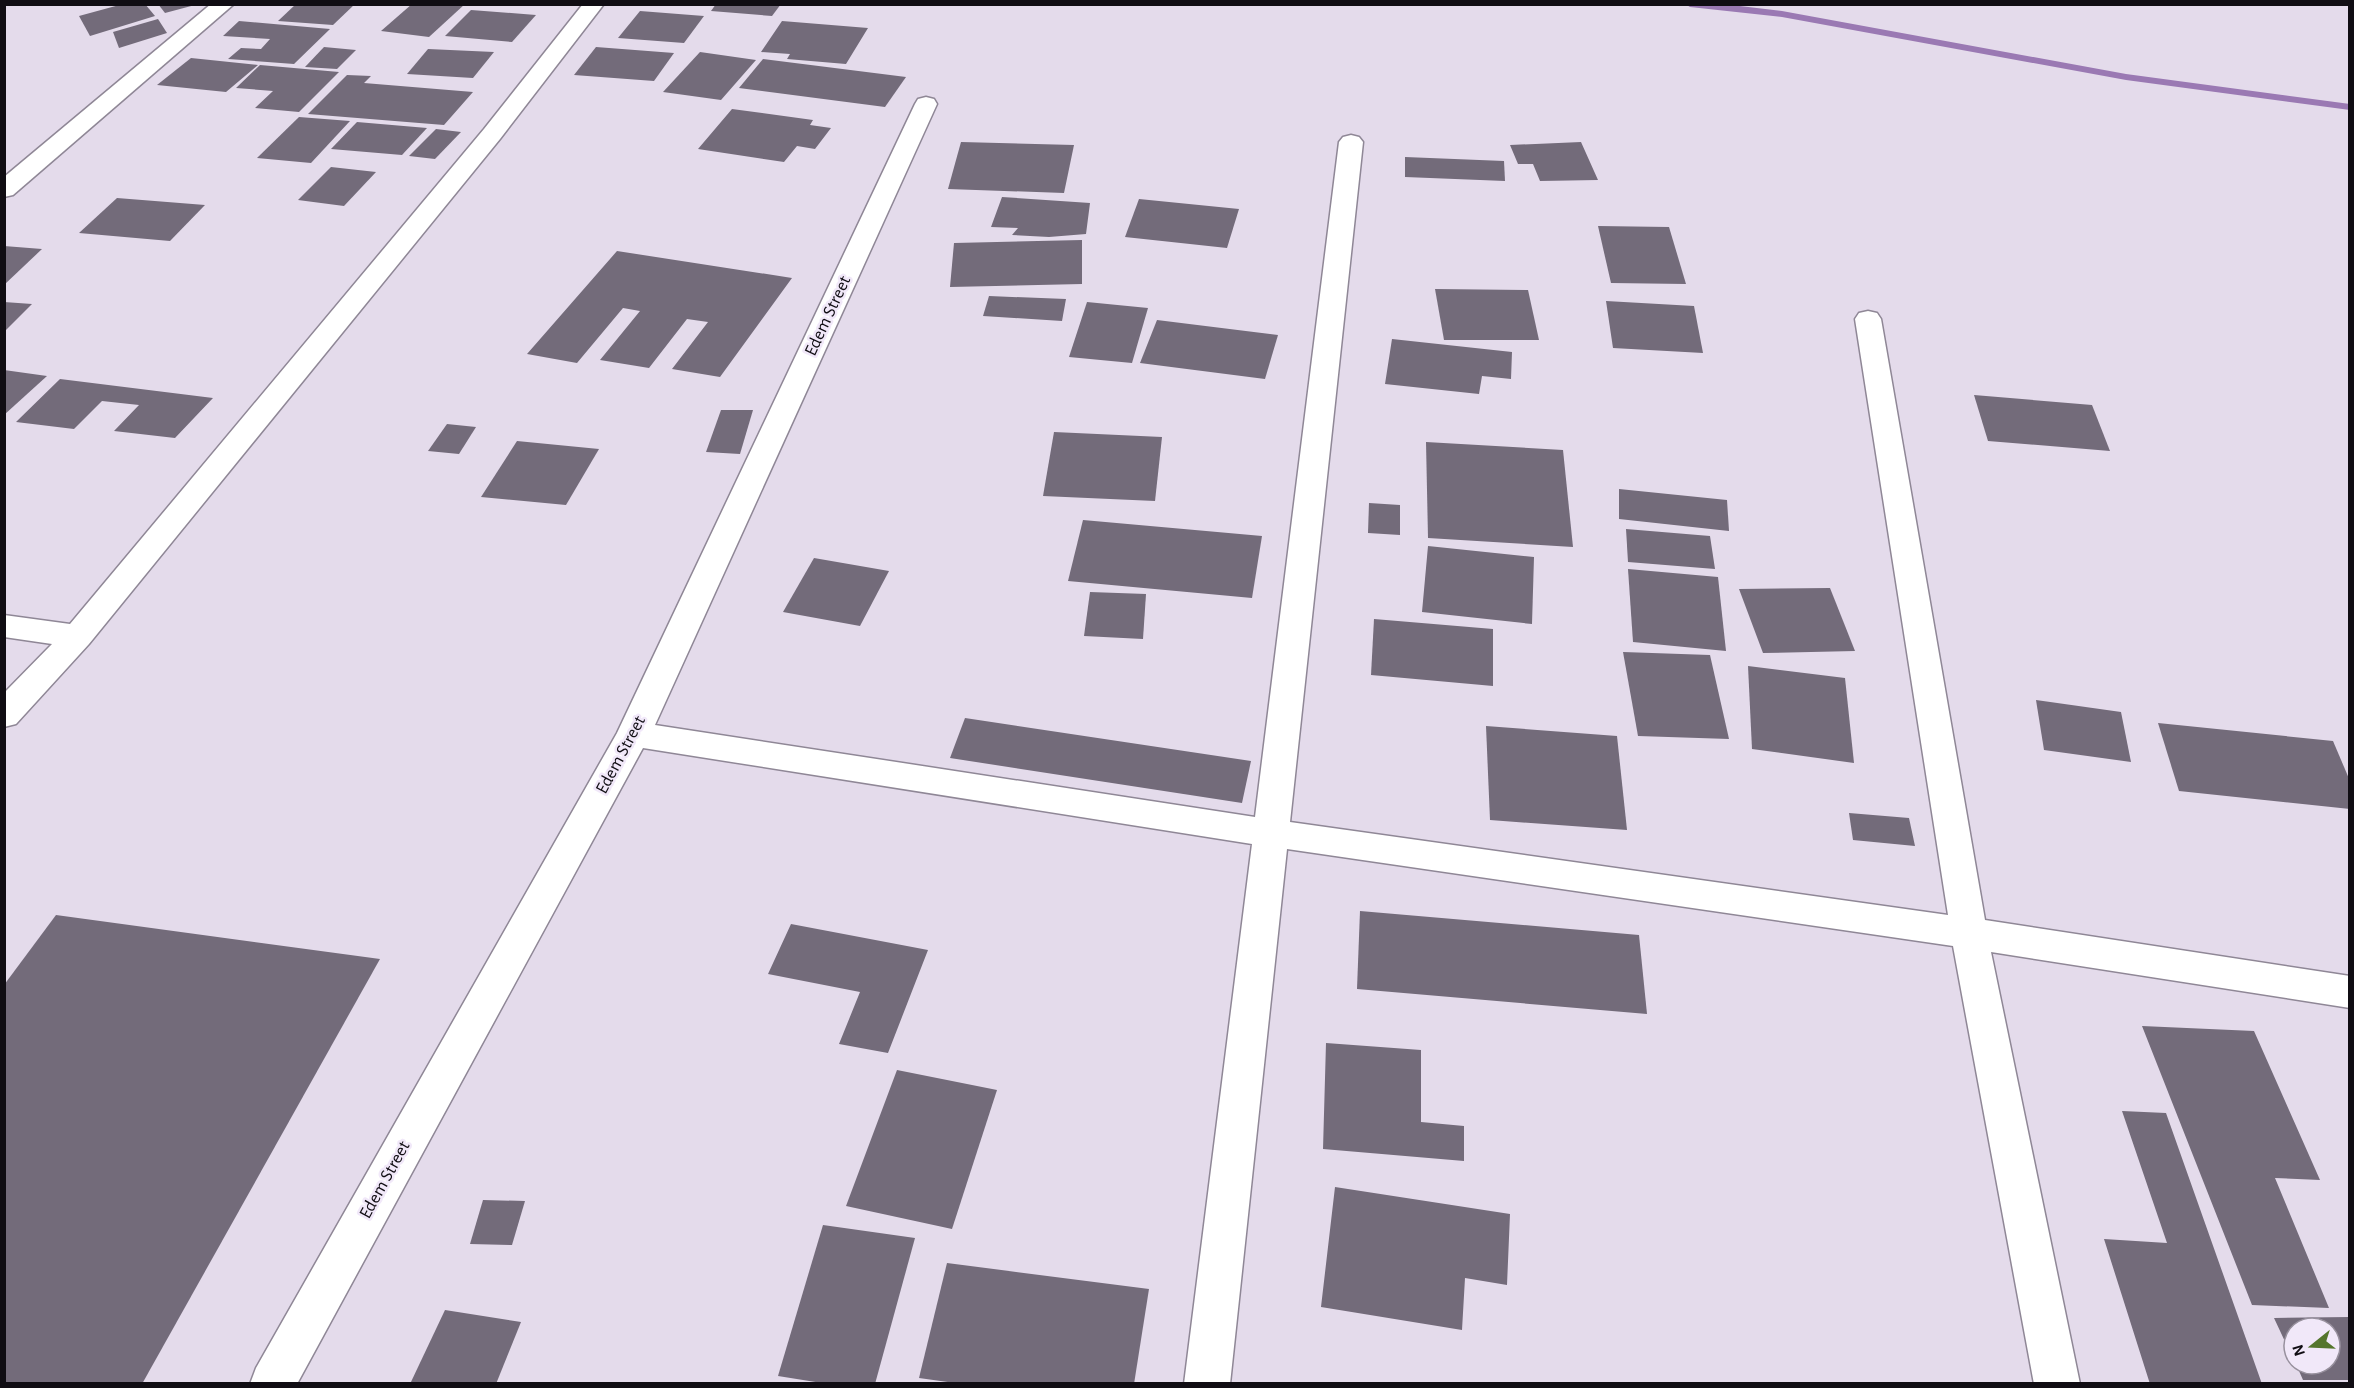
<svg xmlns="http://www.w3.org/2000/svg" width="2354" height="1388" font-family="'Alegreya Sans',sans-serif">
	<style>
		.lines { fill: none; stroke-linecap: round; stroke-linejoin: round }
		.stream { fill: #9a79b3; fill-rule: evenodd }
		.building { fill: #736b7a }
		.street-casing { stroke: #8f8796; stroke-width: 3 }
		.street { fill: #fff; fill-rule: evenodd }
		.labels { text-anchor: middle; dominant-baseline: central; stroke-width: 5; stroke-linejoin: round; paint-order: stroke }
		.street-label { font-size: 18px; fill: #100d13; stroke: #f1e8f9 }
	</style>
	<rect width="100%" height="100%" fill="#e4dbeb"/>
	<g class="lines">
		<polygon class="stream" points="1685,4 1723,4 1782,11 2126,74 2350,104 2350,110 2126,80 1782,17 1690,7"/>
	</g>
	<g class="building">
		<polygon points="123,4 145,4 155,16 90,36 79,16"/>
		<polygon points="158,4 195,4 195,5 165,13"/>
		<polygon points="296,4 355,4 333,25 278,21"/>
		<polygon points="412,4 465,4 429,37 381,31"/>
		<polygon points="716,4 781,4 772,16 711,11"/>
		<polygon points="471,10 536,15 512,42 445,36"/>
		<polygon points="640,11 704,16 684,43 618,38"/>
		<polygon points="158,19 167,33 119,48 113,32"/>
		<polygon points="239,21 330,29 294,64 228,59 241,48 261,49 270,39 223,36"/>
		<polygon points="782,21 868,28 846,64 787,59 790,54 761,52"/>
		<polygon points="324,47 356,50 337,69 305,67"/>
		<polygon points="596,47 674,53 654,81 574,75"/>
		<polygon points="428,49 494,52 473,78 407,74"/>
		<polygon points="700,52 756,60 721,100 663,92"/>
		<polygon points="191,58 258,65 226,92 157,85"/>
		<polygon points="763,59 906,77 885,107 739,88"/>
		<polygon points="260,65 339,72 299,112 255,108 273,91 236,88"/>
		<polygon points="347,75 371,76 364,83 473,92 444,125 308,114"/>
		<polygon points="732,109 813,120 810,125 831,128 815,149 797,146 784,162 698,149"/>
		<polygon points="299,117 350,121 311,163 257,158"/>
		<polygon points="357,122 427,128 402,155 331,149"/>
		<polygon points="436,129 461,132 435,159 409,156"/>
		<polygon points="961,142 1074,145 1064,193 948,189"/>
		<polygon points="1581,142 1598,180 1540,181 1533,164 1518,164 1510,145"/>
		<polygon points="1405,157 1504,161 1505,181 1405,177"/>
		<polygon points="331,167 376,172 344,206 298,200"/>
		<polygon points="1002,197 1090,203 1086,234 1049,237 1012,235 1018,228 991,227"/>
		<polygon points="117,198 205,205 170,241 79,233"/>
		<polygon points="1139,199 1239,209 1227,248 1125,237"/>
		<polygon points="1598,226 1669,227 1686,284 1611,283"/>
		<polygon points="1082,240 1082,284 950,287 954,243"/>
		<polygon points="4,246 42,249 4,285"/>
		<polygon points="617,251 792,278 720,377 672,369 708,322 687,319 649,368 600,360 640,311 623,308 577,363 527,354"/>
		<polygon points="1435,289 1528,290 1539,340 1444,340"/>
		<polygon points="989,296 1066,299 1062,321 983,316"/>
		<polygon points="1606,301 1694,306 1703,353 1613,348"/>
		<polygon points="4,302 32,304 4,332"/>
		<polygon points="1087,302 1148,308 1132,363 1069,357"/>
		<polygon points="1157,320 1278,335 1265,379 1140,363"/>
		<polygon points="1392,339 1512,352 1511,379 1482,376 1479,394 1385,384"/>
		<polygon points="4,370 47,376 4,415"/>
		<polygon points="60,379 213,398 175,438 114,431 139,405 102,401 74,429 16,422"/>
		<polygon points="1974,395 2092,405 2110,451 1988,441"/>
		<polygon points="721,410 753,410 740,454 706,452"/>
		<polygon points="447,424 476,427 459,454 428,451"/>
		<polygon points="1054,432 1162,437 1155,501 1043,496"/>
		<polygon points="517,441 599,449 566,505 481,497"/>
		<polygon points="1426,442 1563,450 1573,547 1428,538"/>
		<polygon points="1619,489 1727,500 1729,531 1619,519"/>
		<polygon points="1369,503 1400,505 1400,535 1368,533"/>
		<polygon points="1083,520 1262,536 1252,598 1068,581"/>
		<polygon points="1626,529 1710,536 1715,569 1628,562"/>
		<polygon points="1428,546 1534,557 1532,624 1422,612"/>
		<polygon points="814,558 889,571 860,626 783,612"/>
		<polygon points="1628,569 1718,577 1726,651 1633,642"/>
		<polygon points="1830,588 1855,651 1763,653 1739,589"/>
		<polygon points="1090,592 1146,594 1143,639 1084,636"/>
		<polygon points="1374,619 1493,629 1493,686 1371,675"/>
		<polygon points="1623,652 1710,655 1729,739 1638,736"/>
		<polygon points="1748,666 1845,678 1854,763 1752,749"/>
		<polygon points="2036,700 2121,712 2131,762 2044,750"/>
		<polygon points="965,718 1251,761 1242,803 950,758"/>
		<polygon points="2158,723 2333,741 2350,781 2350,809 2179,791"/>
		<polygon points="1486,726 1617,736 1627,830 1490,820"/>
		<polygon points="1849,813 1909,818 1915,846 1853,840"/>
		<polygon points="1360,911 1639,935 1647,1014 1357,989"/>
		<polygon points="56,915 380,959 142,1384 4,1384 4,985"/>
		<polygon points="791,924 928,950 888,1053 839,1044 860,992 768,974"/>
		<polygon points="2142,1026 2254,1031 2320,1180 2275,1178 2329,1308 2252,1305"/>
		<polygon points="1326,1043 1421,1050 1421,1122 1464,1126 1464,1161 1323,1149"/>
		<polygon points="897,1070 997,1090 952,1229 846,1206"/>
		<polygon points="2122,1111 2166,1113 2262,1384 2150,1384 2104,1239 2167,1243"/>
		<polygon points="1335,1187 1510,1214 1507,1285 1465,1278 1462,1330 1321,1307"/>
		<polygon points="483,1200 525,1201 512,1245 470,1244"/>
		<polygon points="823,1225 915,1238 875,1384 828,1384 778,1376"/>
		<polygon points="947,1263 1149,1289 1134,1384 962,1384 919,1378"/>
		<polygon points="445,1310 521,1322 496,1384 410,1384"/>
		<polygon points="2350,1317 2350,1380 2303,1380 2296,1364 2330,1364 2330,1328 2294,1328 2294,1361 2274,1318"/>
	</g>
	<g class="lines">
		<g class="street-casing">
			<g id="street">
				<polygon points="211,4 234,4 13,195 4,197 4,177"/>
				<polygon points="583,4 604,4 500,139 89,644 16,724 4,727 4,693 52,644 4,637 4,615 70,624 484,129"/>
				<polygon points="926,97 934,99 937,104 655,725 1255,817 1339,142 1343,137 1351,135 1359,137 1363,142 1290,822 1948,915 1855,319 1859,313 1868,311 1877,313 1881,319 1985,920 2350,976 2350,1008 1991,952 2080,1384 2034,1384 1953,946 1287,849 1230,1384 1184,1384 1252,844 643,748 297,1384 250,1384 256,1368 617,733 915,104 918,99"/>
			</g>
		</g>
		<use href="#street" class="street"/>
	</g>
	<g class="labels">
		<g class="street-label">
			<text transform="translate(828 316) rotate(-65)">Edem Street</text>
			<text transform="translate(621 755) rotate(-62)">Edem Street</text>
			<text transform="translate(385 1180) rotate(-61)">Edem Street</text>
		</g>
	</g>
	<rect width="2354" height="1388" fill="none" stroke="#100d13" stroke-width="12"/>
	<g transform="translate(2312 1346) rotate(252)"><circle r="28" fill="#f1e8f9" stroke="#97909d" stroke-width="1.5"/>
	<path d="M0-4.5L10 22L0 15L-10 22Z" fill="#54752c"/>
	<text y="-9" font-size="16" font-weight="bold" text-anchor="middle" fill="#100d13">N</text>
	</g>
</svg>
